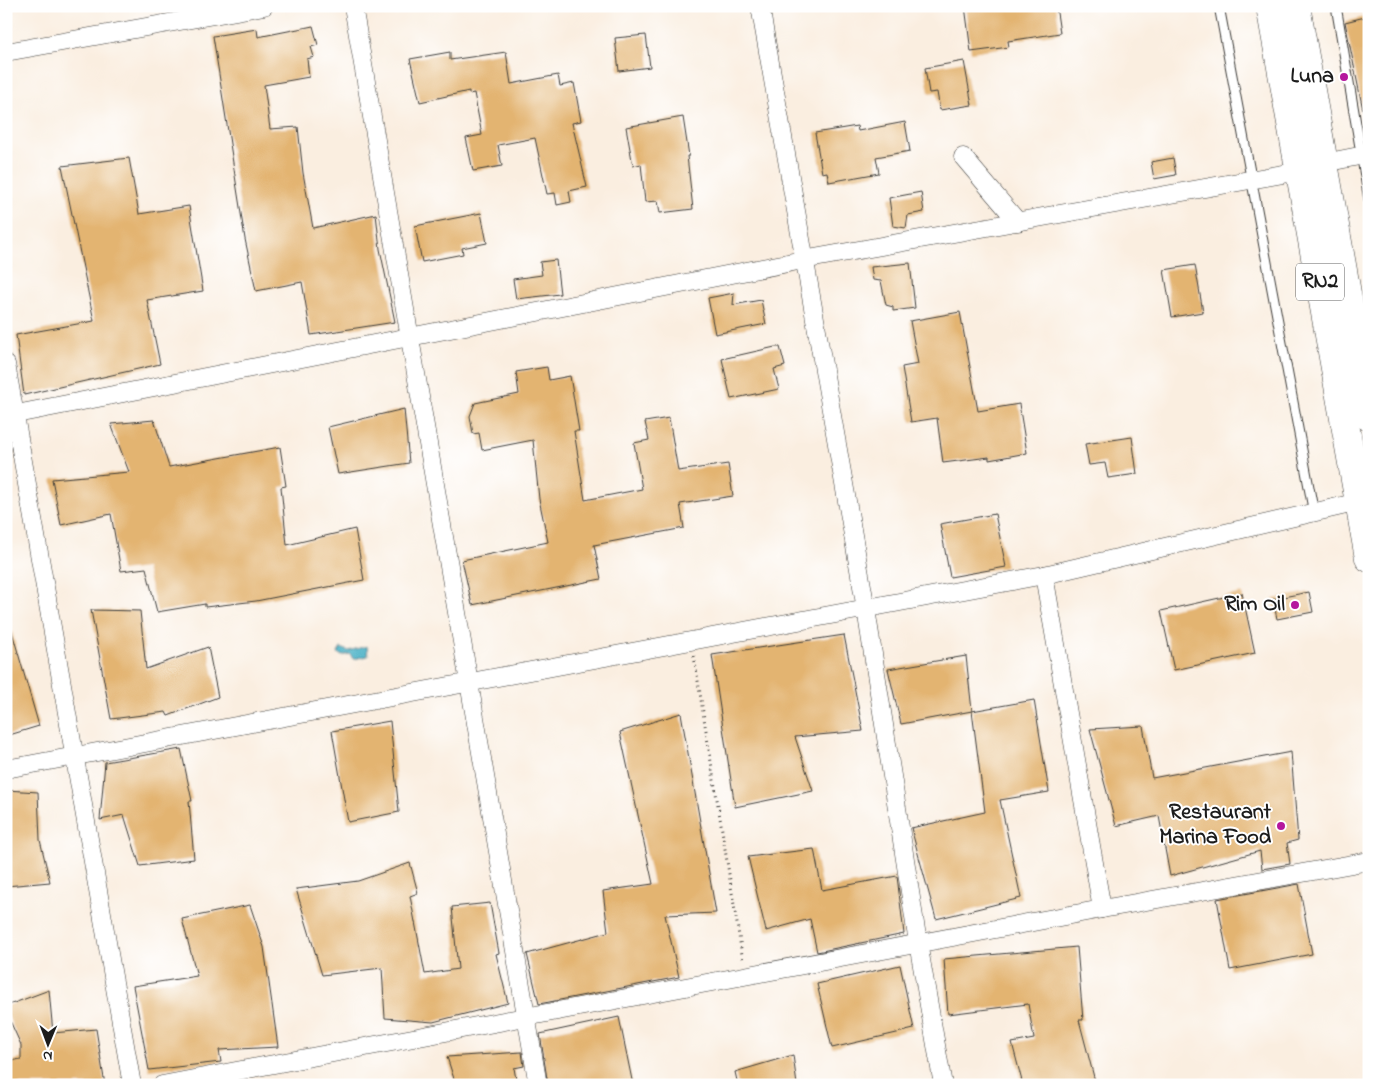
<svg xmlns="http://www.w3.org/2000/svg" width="1375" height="1091" font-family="'Indie Flower',sans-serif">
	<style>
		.water { fill: #45afc4; stroke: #306670 }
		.building { fill: #e3b471 }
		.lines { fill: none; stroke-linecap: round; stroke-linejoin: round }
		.lane-casing { stroke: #3d3c39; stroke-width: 11 }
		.street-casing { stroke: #3d3c39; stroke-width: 19 }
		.highway-casing { stroke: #3d3c39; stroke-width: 29 }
		.path { stroke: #3d3c39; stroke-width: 3; stroke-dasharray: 1 4; stroke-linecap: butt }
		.lane { stroke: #fff; stroke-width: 9 }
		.street { stroke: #fff; stroke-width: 18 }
		.highway { stroke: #fff; stroke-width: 28 }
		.poi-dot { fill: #b5179e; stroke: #fff; stroke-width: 2 }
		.labels { text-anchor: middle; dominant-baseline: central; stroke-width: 4; stroke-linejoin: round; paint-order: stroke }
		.shield { fill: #fff; stroke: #606060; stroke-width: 1 }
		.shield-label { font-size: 21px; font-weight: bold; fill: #1c1c1c }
		.poi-label { font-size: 22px; font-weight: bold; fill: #1c1c1c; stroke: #fff; text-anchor: end }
	</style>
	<rect width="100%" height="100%" fill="#fff"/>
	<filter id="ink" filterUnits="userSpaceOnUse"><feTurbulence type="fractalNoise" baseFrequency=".02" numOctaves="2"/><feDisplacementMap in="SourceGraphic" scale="10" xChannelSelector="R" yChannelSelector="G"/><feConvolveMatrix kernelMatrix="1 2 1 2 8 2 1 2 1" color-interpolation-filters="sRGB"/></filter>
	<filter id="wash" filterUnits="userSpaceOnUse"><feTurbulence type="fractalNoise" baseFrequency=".0096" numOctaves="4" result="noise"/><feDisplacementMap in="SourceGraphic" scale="20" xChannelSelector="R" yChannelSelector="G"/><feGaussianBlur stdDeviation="1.12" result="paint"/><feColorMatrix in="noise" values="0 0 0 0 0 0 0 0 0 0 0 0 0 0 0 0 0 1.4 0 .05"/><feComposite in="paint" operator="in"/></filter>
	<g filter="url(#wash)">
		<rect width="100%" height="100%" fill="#faeee0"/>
		<polygon class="water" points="367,646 368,656 353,659 350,654 342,656 338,653 341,648 348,651"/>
		<g id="blocks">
			<g class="building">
				<polygon points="965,6 1056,6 1060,33 1008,41 1009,47 971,52"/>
				<polygon points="1369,16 1369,109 1363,110 1345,22"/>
				<polygon points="313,26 318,45 311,47 314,57 307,59 309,77 264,85 270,129 298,127 303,173 313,228 376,214 380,249 395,322 311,335 302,282 256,291 245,239 213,36 257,29 258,37"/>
				<polygon points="646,35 650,67 619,71 615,38"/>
				<polygon points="450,52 450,60 506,52 511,84 558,75 560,86 574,83 581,121 572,123 587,187 569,191 571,202 557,205 555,193 547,194 535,138 498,145 502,166 473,171 466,138 482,135 474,93 469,94 469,91 420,102 410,59"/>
				<polygon points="964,61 972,105 940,110 937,92 929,93 925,68"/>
				<polygon points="683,117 689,156 687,156 693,209 660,213 658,201 645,202 641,164 633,166 626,127"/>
				<polygon points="905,122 910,151 876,157 879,173 829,182 827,172 822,173 815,133 857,126 858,131"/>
				<polygon points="129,158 139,214 189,206 203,291 147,300 160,364 24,395 16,335 94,321 62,166"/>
				<polygon points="1173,158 1176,175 1154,179 1151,162"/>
				<polygon points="921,192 924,212 908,215 906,228 893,226 889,198"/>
				<polygon points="481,213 487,243 462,248 463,254 422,262 415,226"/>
				<polygon points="556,260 560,294 516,299 513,279 542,275 540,262"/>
				<polygon points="910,263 915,308 893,311 893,307 886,305 881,281 873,280 871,267"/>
				<polygon points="1195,265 1203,312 1172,317 1164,270"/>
				<polygon points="734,293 733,305 761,300 766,324 715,334 708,298"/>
				<polygon points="960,312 978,411 1019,404 1027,453 989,460 989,457 943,463 937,418 911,422 902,367 918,364 910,321"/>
				<polygon points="775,347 780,347 785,366 774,369 779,389 731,399 722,359"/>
				<polygon points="547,367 549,380 570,376 579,431 574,431 585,500 642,489 634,443 649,440 645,422 669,418 678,471 728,464 733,496 680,504 684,528 594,545 601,579 472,605 462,560 548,542 539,499 533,440 482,450 479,433 473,434 470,416 475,403 519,394 516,372"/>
				<polygon points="404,409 409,463 338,474 328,427"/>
				<polygon points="154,420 169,467 280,447 286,486 281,487 287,545 355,529 364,580 256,601 205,607 205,604 157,612 146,568 121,571 111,514 61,525 52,479 129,472 111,424"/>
				<polygon points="1132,437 1137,474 1108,478 1105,463 1089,465 1085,444"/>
				<polygon points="995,514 1006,567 950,577 940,524"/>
				<polygon points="1309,592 1313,612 1277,619 1273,599"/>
				<polygon points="1242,593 1255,653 1174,670 1161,611"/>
				<polygon points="91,610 140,611 146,669 208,647 218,697 168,716 166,712 111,719"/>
				<polygon points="6,625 10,625 39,726 6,736"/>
				<polygon points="844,635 863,731 795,737 813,791 735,807 712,655"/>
				<polygon points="966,656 972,711 901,724 888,669"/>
				<polygon points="1034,700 1049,792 1000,800 1021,898 936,919 911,828 985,812 972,711"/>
				<polygon points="681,713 716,913 665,915 679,977 539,1004 527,954 608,932 603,891 653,884 620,732"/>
				<polygon points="390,721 399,812 348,822 332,731"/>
				<polygon points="1143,726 1152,778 1291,752 1298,840 1287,843 1290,864 1262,869 1260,851 1170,876 1159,816 1116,826 1090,729"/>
				<polygon points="181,749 192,801 189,801 194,859 140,866 124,815 100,820 105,762"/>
				<polygon points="6,790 38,792 40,840 50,882 6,886"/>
				<polygon points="814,849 822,890 897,876 904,934 817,952 810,919 766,931 748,857"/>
				<polygon points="410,863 418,893 410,896 425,974 458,969 452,907 490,903 499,953 496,954 508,1003 433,1022 385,1018 382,968 322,975 296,889 358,881"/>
				<polygon points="1299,884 1312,954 1230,970 1217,899"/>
				<polygon points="250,905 264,947 278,1047 219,1050 221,1062 149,1070 133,986 197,976 182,919"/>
				<polygon points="1077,947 1083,1020 1079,1020 1096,1085 1023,1085 1012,1043 1034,1039 1028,1004 948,1014 944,959"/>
				<polygon points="900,965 914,1029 832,1048 817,984"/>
				<polygon points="49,990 53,1033 96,1029 105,1085 6,1085 6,1062 21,1059 21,1045 6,1012 6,1006"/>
				<polygon points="619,1017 633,1085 548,1085 540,1034"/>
				<polygon points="522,1052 524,1066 514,1068 517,1085 456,1085 447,1057"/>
				<polygon points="793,1055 797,1085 738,1085 735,1072"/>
			</g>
		</g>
	</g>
	<g filter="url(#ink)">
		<use href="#blocks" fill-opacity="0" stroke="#3d3c39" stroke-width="1"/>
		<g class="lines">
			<g class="lane-casing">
				<g id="lane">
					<polyline points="1219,6 1314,514"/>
					<polyline points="1336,6 1369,200"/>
				</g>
			</g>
			<g class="street-casing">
				<g id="street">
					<polyline points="353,6 538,1085"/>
					<polyline points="760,6 866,609 918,943 943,1085"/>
					<polyline points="6,52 264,6"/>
					<polyline points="963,157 1018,222"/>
					<polyline points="1324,163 1369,154"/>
					<polyline points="6,364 132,1085"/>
					<polyline points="6,416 803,260 1300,171"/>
					<polyline points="1044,575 1102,909"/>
					<polyline points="6,769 1044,575 1359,502"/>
					<polyline points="162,1085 1102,909 1369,861"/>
				</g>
			</g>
			<g class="highway-casing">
				<g id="highway">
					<polyline points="1270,6 1369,558"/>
					<polyline points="1296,6 1369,417"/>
				</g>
			</g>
			<polyline class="path" points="694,656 743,961"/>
			<use href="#lane" class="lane"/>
			<use href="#street" class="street"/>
			<use href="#highway" class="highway"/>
		</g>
	</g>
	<g class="poi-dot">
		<circle cx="1344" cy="77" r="5"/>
		<circle cx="1295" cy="605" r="5"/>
		<circle cx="1281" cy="826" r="5"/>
	</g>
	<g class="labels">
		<rect class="shield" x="1296" y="263.5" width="48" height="37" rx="4"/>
		<g class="shield-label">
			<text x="1320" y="282">RN2</text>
		</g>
		<g class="poi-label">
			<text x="1334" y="77">Luna</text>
			<text x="1285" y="605">Rim Oil</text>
			<text x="1271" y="813">Restaurant<tspan x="1271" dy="25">Marina Food</tspan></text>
		</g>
	</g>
	<rect width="1375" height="1091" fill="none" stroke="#fff" stroke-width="25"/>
	<g transform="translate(48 1044) rotate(181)" stroke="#ffffff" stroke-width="4" paint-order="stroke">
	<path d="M0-4L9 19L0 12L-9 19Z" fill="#1c1c1c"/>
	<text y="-8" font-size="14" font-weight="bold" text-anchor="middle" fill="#1c1c1c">N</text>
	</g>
</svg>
